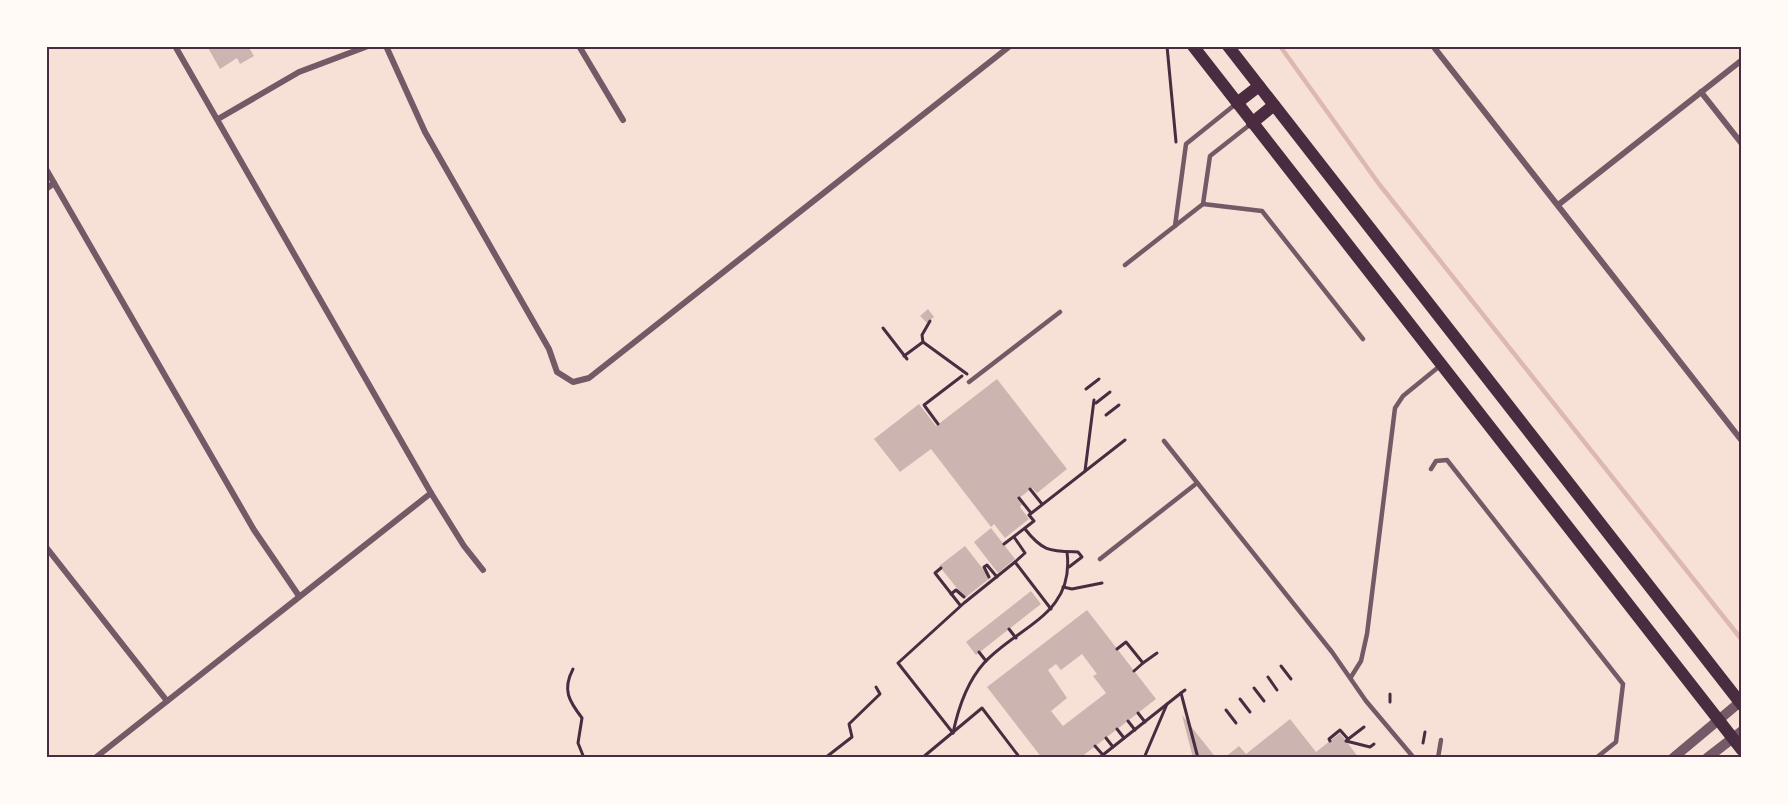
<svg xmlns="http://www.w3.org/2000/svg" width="1788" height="804" font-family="Signika,sans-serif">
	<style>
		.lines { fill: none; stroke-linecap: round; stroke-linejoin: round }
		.stream { stroke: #dcb8b0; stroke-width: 4.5 }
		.building { fill: #ccb4b1; fill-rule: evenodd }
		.path { stroke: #4a2c40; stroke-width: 3 }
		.service { stroke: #755966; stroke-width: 4.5 }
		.minor { stroke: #755966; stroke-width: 6 }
		.tertiary { stroke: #755966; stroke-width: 10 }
		.secondary { stroke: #4a2c40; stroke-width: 12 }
		.neatline { fill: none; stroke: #4a2c40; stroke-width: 2 }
	</style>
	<rect width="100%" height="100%" fill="#f7e1d7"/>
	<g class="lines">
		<polyline class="stream" points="1280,46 1379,184 1742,640"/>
	</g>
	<g class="building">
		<polygon points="207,46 248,46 254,56 240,64 237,58 220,69"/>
		<polygon points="928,309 934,317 927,323 920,316"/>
		<polygon points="997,379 1067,469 1037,493 1032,488 1018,499 1022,504 1020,507 1029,519 1005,538 994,524 991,527 931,449 900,472 874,439 919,404 936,426"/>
		<polygon points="991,528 1015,559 998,573 974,542"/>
		<polygon points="965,546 990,578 965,598 939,566"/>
		<polygon points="1031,591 1041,604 976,655 966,642"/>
		<path d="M1087 610 1156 699 1080 758H1042L987 687ZM1082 654 1097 674 1093 676 1106 693 1063 726 1051 711 1067 698 1048 670 1056 664 1061 670Z"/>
		<polygon points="1182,715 1209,749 1216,758 1193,758"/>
		<polygon points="1290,719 1316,752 1340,733 1359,758 1224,758 1239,746 1246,754"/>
	</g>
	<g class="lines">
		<g class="path">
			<polyline points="1167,46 1176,142"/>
			<polyline points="930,321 922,335 923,342 967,374"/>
			<polyline points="883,328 907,359"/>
			<polyline points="904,356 923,342"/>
			<polyline points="1086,389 1099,379"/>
			<polyline points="1096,403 1110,392"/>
			<polyline points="1106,415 1119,405"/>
			<polyline points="938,424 924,405 962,376"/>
			<polyline points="1085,471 1094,400"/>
			<polyline points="1030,489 1042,504"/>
			<polyline points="1019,498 1031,513"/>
			<path d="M1025 529C1043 552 1050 551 1078 552L1082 557 1069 567"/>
			<polyline points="1014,537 1025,553 1015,562"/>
			<polyline points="1004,544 1034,521 1029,515 1125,440"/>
			<polyline points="941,568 935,573 960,605"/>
			<polyline points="989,577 984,567 987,565 997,577"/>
			<polyline points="1063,587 1072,589 1102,583"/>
			<polyline points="951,594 956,590 964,597"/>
			<polyline points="1009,629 1016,638"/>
			<polyline points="1117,649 1126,642 1143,663 1157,653"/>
			<polyline points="979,652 986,661"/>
			<polyline points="1281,666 1291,679"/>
			<path d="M573 669C562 690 569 701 582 718L578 743 584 758"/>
			<polyline points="1134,671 1143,663"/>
			<polyline points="1268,677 1277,690"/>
			<polyline points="1254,688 1264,701"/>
			<polyline points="1185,690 1181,693 1198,758"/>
			<polyline points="1240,699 1250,712"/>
			<polyline points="1390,702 1390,694"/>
			<polyline points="1226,710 1236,723"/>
			<polyline points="1138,713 1145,722"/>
			<polyline points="1128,721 1135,730"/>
			<polyline points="1117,729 1124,738"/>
			<polyline points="953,733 898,663 964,603 1015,562 1051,609"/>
			<path d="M953 733C958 709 967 682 984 663 1018 626 1075 615 1067 552"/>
			<polyline points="1106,738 1113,747"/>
			<polyline points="1347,740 1364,727"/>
			<polyline points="1330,741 1329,739 1340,730 1348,739"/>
			<polyline points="1346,741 1370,747 1374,744"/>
			<polyline points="1423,743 1425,732"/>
			<polyline points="1095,746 1103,755"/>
			<polyline points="825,758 852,737 849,724 880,694 876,687"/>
			<polyline points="922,758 982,708 1020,758"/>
			<polyline points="1099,758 1181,693"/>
			<polyline points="1144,758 1167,704"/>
		</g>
		<g class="service">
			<polyline points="1203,204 1262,211 1363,339"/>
			<polyline points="1175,226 1186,144 1237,103"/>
			<polyline points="1125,265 1203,204 1210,156 1252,123"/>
			<polyline points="969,382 1060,312"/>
			<polyline points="1164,441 1332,652 1366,701 1414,758"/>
			<polyline points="1431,469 1436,461 1447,460 1623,684 1616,742 1596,758"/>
			<polyline points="1100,559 1197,483"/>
			<polyline points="1351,677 1361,661 1367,634 1395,408 1403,396 1441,365"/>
			<polyline points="1438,758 1441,740"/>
		</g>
		<g class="minor">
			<polyline points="175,46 431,493 464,546 483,570"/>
			<polyline points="386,46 425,132 549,349 557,372 573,382 589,378 1010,46"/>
			<polyline points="579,46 623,120"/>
			<polyline points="1433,46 1742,441"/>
			<polyline points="1701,92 1742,144"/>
			<polyline points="218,119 299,72 368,46"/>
			<polyline points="46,169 254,530 299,596"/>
			<polyline points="46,189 54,183"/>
			<polyline points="1558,205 1742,60"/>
			<polyline points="46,547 167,701"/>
			<polyline points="95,758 431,493"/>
		</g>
		<g class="tertiary">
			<polyline points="1673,758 1740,702"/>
			<polyline points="1707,758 1742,731"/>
		</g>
		<g class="secondary">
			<polyline points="1193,46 1742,750"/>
			<polyline points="1228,46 1742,705"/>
			<polyline points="1237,103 1259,86"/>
			<polyline points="1252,123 1274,105"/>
		</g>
	</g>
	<rect width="1788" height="804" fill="none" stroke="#fffaf5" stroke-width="96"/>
	<rect x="48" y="48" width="1692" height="708" class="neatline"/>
</svg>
